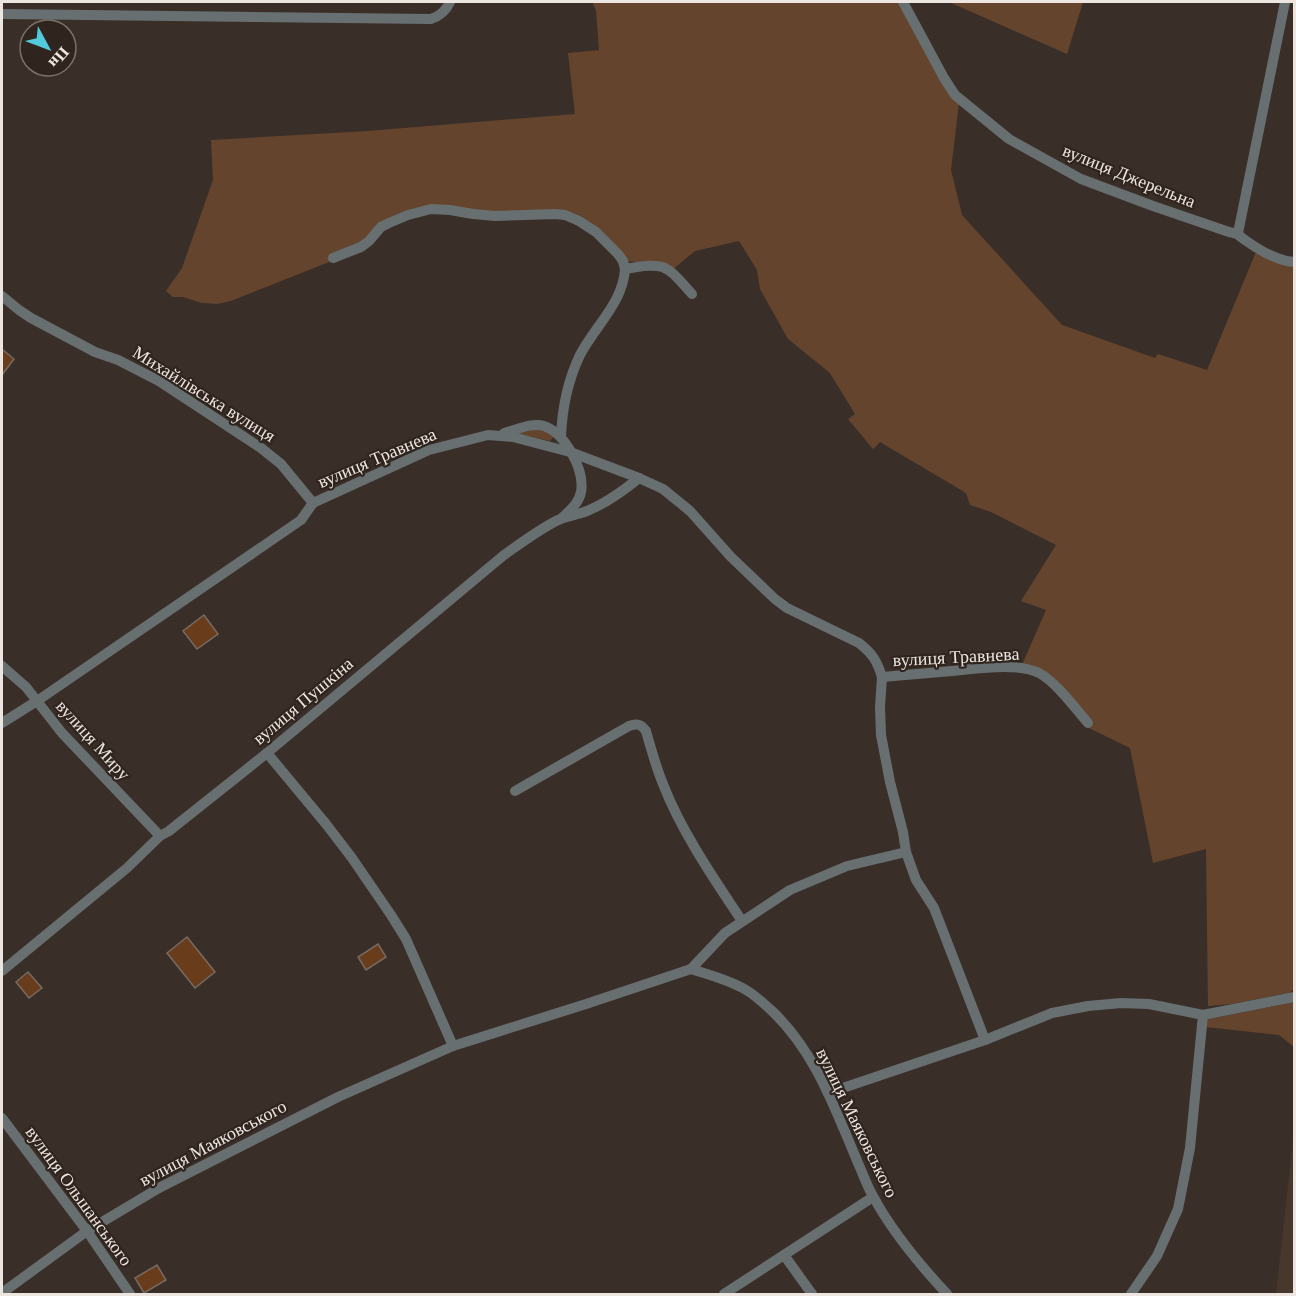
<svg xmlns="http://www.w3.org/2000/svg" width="1296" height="1296" font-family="Georgia,serif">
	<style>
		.built { fill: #48372c }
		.green { fill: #65442d }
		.building { fill: #693c1c; stroke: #766a62; stroke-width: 1.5 }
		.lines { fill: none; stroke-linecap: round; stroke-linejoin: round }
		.minor { stroke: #686f71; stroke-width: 10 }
		.labels { text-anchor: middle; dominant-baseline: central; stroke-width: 4.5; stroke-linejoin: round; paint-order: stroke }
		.street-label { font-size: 18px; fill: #ece5e0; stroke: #30251e }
	</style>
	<rect width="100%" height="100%" fill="#3a2f28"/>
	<polygon class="built" points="1293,1141 1294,1142 1294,1294 1276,1294"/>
	<g class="green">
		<polygon points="592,2 900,2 959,103 951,170 962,215 1062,325 1155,358 1158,354 1207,370 1256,252 1294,260 1294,989 1289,993 1231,1004 1208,1006 1206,849 1153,863 1130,748 1089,728 1063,690 1022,665 1046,610 1021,601 1056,545 991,512 970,505 966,493 880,442 873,449 848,419 855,414 830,373 788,339 760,289 757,270 739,241 695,251 672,270 637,262 620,261 595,234 565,218 432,212 391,225 362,249 231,301 217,304 202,303 183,297 173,297 166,291 182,268 213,180 211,140 368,131 575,114 568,53 599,50 596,10"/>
		<polygon points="949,2 1083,2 1067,54"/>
		<polygon points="541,428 554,436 550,441 516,433"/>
		<polygon points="1294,1002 1294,1047 1279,1035 1206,1027 1206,1021 1209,1019"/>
	</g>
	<g class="building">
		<polygon points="2,349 14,359 2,375"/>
		<polygon points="204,615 218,634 197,649 183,631"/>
		<polygon points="187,937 215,972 195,988 167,953"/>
		<polygon points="378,944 386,957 366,970 358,957"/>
		<polygon points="28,972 42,988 29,998 16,982"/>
		<polygon points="157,1265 166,1280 144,1293 135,1278"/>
	</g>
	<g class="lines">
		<g class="minor">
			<path d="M903 2 944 78 955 95 1009 139 1081 179 1153 206 1229 232C1240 234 1237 235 1245 240 1259 250 1277 261 1294 262"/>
			<path d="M2 14 431 19C440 16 446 11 450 2"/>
			<polyline points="1238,233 1285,2"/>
			<path d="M333 258 361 247 369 241 381 227 389 223 408 215 431 209 450 210 473 214 495 216 555 214 565 215 579 221 596 232 618 254 623 261 625 269C666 262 665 264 692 294"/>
			<polyline points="2,296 19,310 31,318 95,352 118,360 159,381 261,448 281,464 313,503"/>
			<path d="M504 433C516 430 532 422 544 426 565 433 585 470 581 492 579 503 570 510 562 518"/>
			<path d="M561 437C562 410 568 380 580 355 595 326 623 303 625 269"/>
			<polyline points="2,666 26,687 62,733 160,836"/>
			<polyline points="882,677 880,707 881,735 890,782 903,832 906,852 916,880 934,908 985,1040"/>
			<path d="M2 723 37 701 301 520 313 503 429 450 488 435 513 437 570 452 639 478 663 489 690 511 731 557 775 599 787 608 859 643C873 654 877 661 882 677 905 675 928 673 952 671 975 669 1018 662 1039 673 1057 683 1074 707 1088 723"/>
			<polyline points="267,753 326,824 352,858 391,915 406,939 453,1046"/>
			<path d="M515 791 629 726C637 723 641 724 646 731 651 749 656 767 663 784 681 831 714 879 742 921"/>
			<path d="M691 969C709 975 730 980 746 990 755 995 763 1003 771 1010 815 1051 835 1109 858 1163 863 1174 867 1186 873 1196 892 1232 920 1265 947 1294"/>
			<path d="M2 971 127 868 160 836 169 831 267 753 504 555C521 543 537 531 556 521 566 516 577 515 587 511 607 503 623 491 639 478"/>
			<polyline points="828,1093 985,1040 1052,1013 1088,1006 1121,1003 1149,1004 1203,1015 1294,997"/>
			<polyline points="2,1118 87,1231 130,1294"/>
			<polyline points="784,1255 812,1294"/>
			<polyline points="2,1293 87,1231 159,1188 338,1097 453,1046 586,1004 691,969 725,933 790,890 847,866 906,852"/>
			<polyline points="724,1294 873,1197"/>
			<polyline points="1131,1294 1157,1256 1178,1209 1190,1148 1203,1015"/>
		</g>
	</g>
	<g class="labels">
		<g class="street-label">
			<text transform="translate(1129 176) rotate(22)">вулиця Джерельна</text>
			<text transform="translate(204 394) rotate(32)">Михайлівська вулиця</text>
			<text transform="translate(377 458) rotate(-23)">вулиця Травнева</text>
			<text transform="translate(956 657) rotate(-3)">вулиця Травнева</text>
			<text transform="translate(303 701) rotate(-40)">вулиця Пушкіна</text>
			<text transform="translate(93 740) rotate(48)">вулиця Миру</text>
			<text transform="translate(857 1123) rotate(64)">вулиця Маяковського</text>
			<text transform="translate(213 1143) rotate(-28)">вулиця Маяковського</text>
			<text transform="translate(79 1196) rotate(54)">вулиця Ольшанського</text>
		</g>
	</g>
	<rect width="1296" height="1296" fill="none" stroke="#ece5e0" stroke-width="6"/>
	<g transform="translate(48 48) rotate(131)"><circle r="28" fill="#30251e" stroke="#7b726c" stroke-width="1.5"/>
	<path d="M0-4.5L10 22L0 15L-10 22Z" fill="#53cadc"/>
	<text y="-9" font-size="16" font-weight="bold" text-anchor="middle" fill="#ece5e0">Пн</text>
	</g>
</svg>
